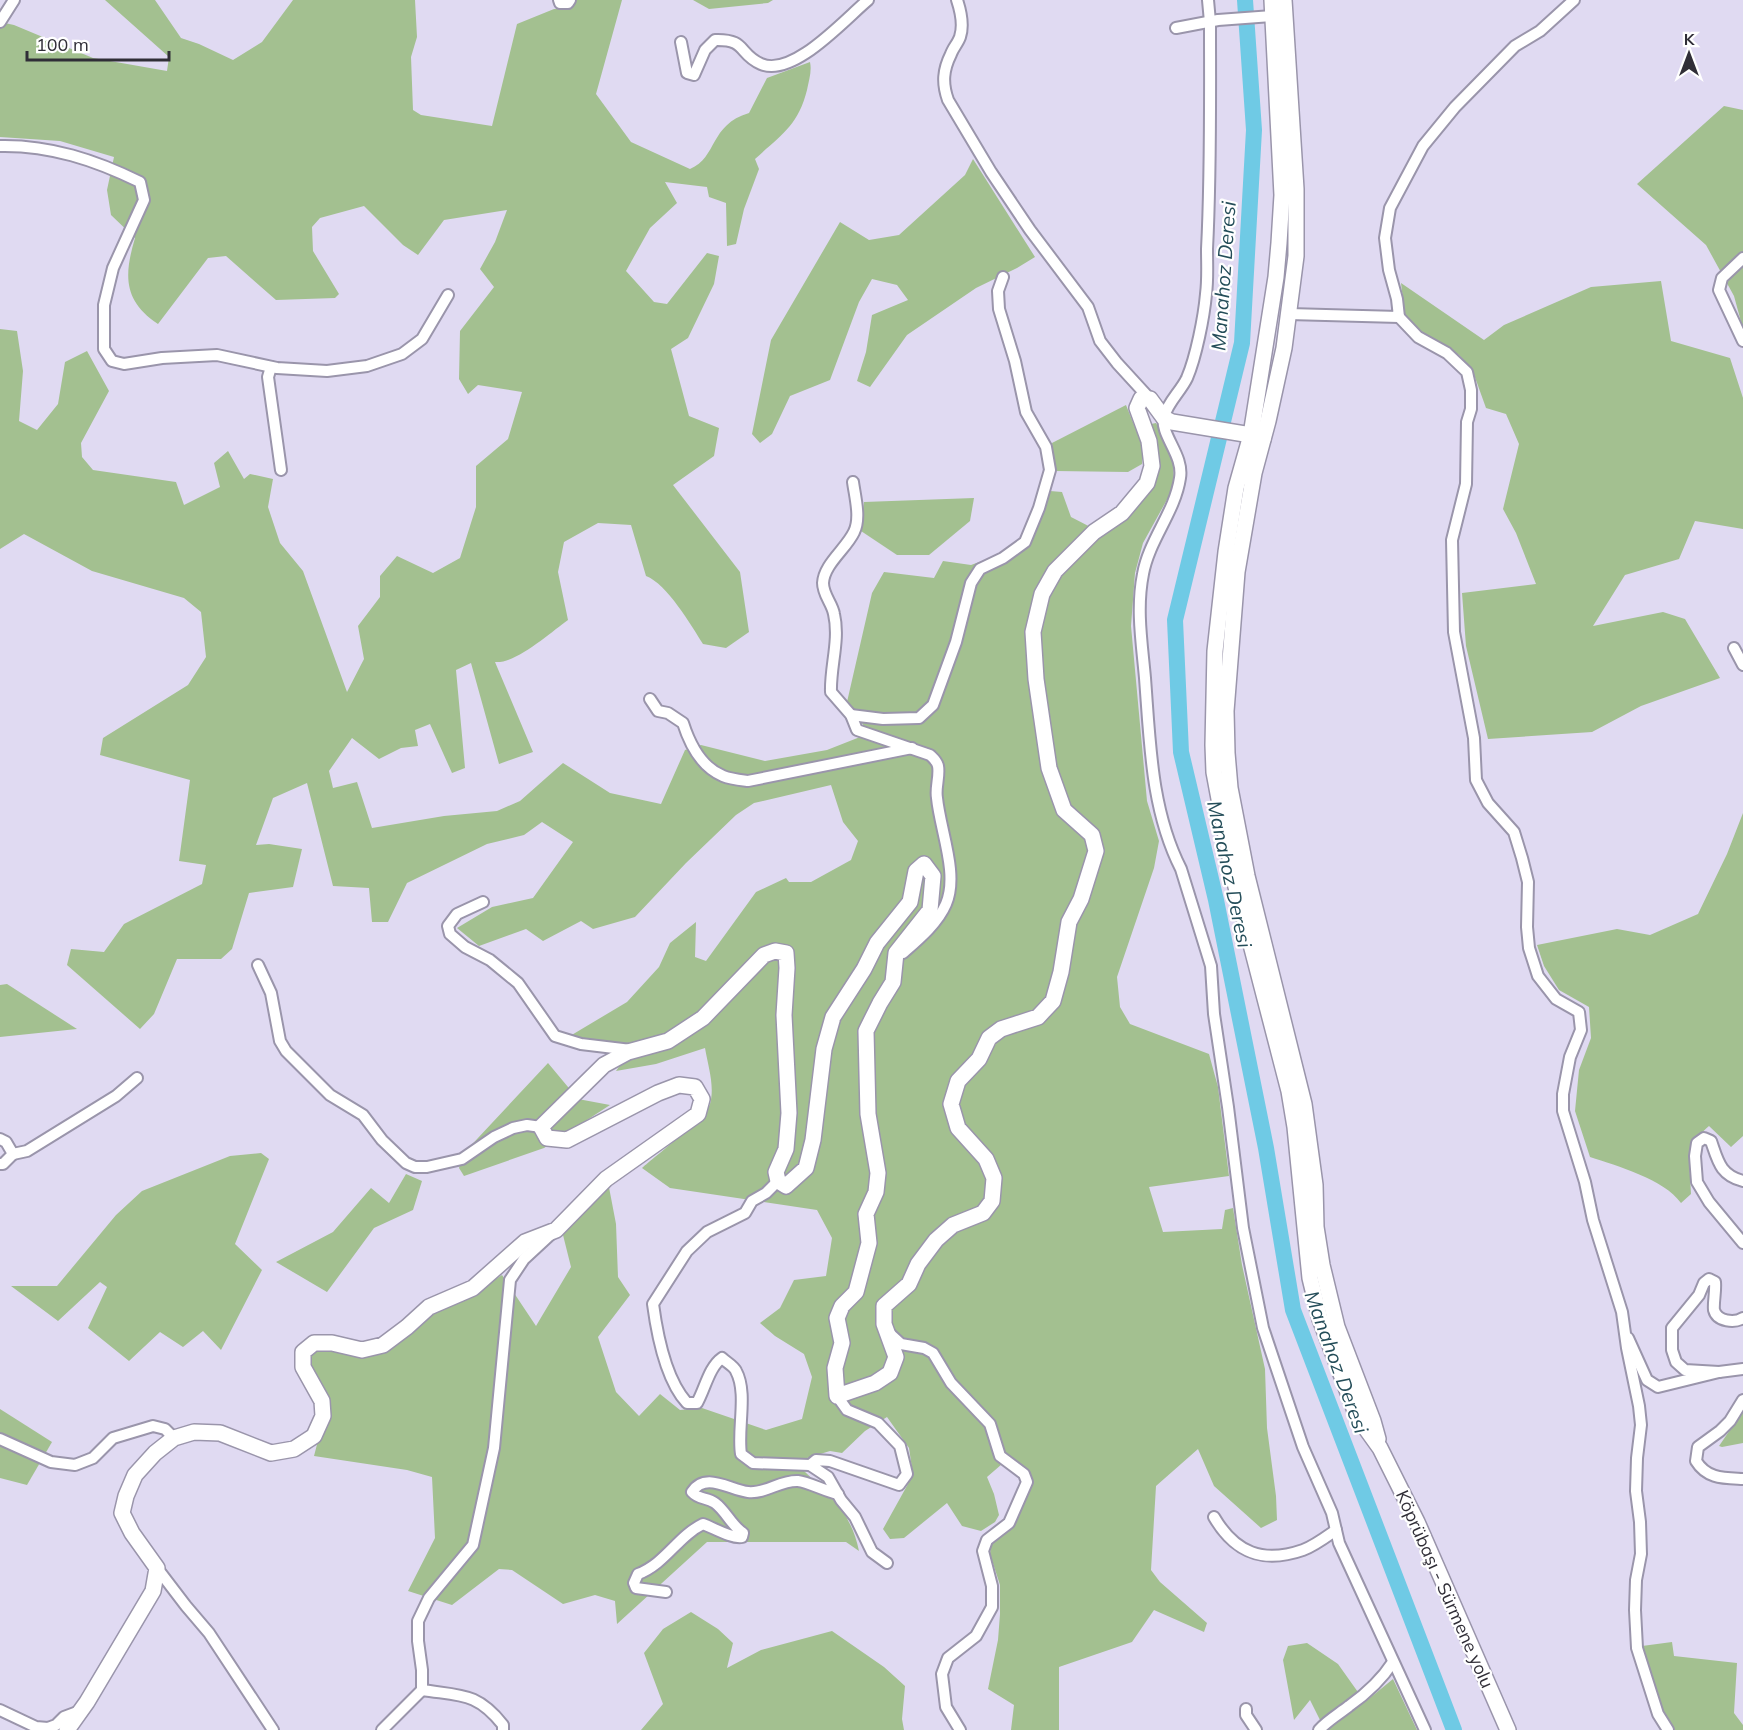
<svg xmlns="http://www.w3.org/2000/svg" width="1743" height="1730" font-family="Mulish,sans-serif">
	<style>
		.green { fill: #a3c090 }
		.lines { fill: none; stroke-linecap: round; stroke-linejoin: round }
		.river { stroke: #6fcae5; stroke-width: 16 }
		.street-casing { stroke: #9a95ab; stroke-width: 14 }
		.secondary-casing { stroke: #9a95ab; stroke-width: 18 }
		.street { stroke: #fff; stroke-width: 10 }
		.secondary { stroke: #fff; stroke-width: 15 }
		.labels { text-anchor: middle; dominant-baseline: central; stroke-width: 4.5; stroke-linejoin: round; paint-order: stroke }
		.street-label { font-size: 18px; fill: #302e37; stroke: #fff }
		.water-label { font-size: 20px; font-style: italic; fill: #244d59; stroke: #fff }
	</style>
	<rect width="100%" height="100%" fill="#e0daf2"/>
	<g class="green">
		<path d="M105 0H155L181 38 199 44 233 60 262 42 293 0H415L417 37 411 57 413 110 421 115 492 126 517 24 554 9H568L577 0H622L596 94 631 142 690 169C718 157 709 125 749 113L767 78 810 62C812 71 809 80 807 90 798 126 781 135 755 159L759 169 744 209 736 244 727 246 726 203 709 197 707 187 665 182 677 203 650 228 626 271 654 302 667 304 707 253 719 256 714 284 688 338 671 349 689 416 719 428 714 456 673 485 740 572 749 632 726 648 703 644C691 625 667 584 646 576L631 525 598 523 564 542 558 572 568 620C551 632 516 664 495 662L533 752 499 764 471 663 456 670 465 768 452 773 430 724 415 730 418 746 401 748 379 759 352 738 329 771 333 788 357 782 372 828 444 816 497 811 520 801 563 763 610 793 661 804 685 750 701 745 765 761 827 750 860 737 864 726 847 702 872 593 884 572 934 578 943 561 971 565 1026 545 1050 491 1062 492 1071 517 1104 534 1146 492 1151 424 1156 423 1173 455 1174 482 1169 496 1143 543 1135 573 1131 626 1147 801 1159 841 1154 868 1117 977 1120 1007 1130 1024 1209 1054 1218 1087 1229 1176 1149 1187 1163 1232 1222 1229 1225 1210 1233 1208 1242 1265 1265 1369 1267 1428 1276 1496 1277 1520 1261 1528 1214 1486 1198 1449 1156 1486 1151 1570 1160 1582 1207 1623 1204 1632 1154 1610 1132 1642 1059 1667V1730H1011L1014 1705 988 1689 998 1640 1000 1614V1585L990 1554 991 1542 1031 1484V1474L1009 1458 987 1477 994 1494 999 1515 995 1522 981 1531 962 1526 947 1503 904 1538 890 1539 883 1529 913 1475 909 1448 887 1417 865 1431 842 1453 830 1451 807 1458 804 1471C831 1497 851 1512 859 1551L846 1542H707L617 1624 615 1601 595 1595 563 1604 512 1570 499 1569 452 1605 408 1591 435 1538 432 1477 407 1470 314 1456 327 1406 308 1367 310 1352 326 1347 373 1353 429 1313 467 1298 502 1275 536 1326 571 1267 563 1235 608 1182 616 1224 618 1277 630 1295 598 1337 616 1392 639 1416 660 1394 680 1410 702 1408 766 1430 802 1419 812 1377 804 1354 775 1336 760 1323 780 1308 794 1280 826 1276 832 1238 817 1210 670 1188 642 1168C655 1157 706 1116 710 1104 715 1086 708 1066 705 1048L656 1064 616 1071 634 1045 593 1042 570 1036 627 1002 659 967 670 943 696 922 695 957 706 961 756 892 786 878 789 882H811L851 860 858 841 843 822 831 785 754 803 736 815 686 863 635 917 593 929 581 921 543 941 526 929 479 946 457 928 492 907 533 898 573 842 542 822 524 835 487 844 407 883 388 922H372L369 888 333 886 307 783 273 798 256 845 269 844 302 849 293 887 249 893 232 949 221 959H177L154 1014 140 1029 67 965 71 949 104 952 124 924 202 884 206 865 179 861 190 780 100 755 103 738 188 685 206 657 201 612 184 598 92 571 24 534 0 549V329L17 331 23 371 19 421 37 430 58 404 65 362 87 351 109 391 81 443 82 457 93 470 176 482 184 505 220 487 214 463 228 451 244 479 250 474 273 479 268 507 280 543 303 571 347 692 364 659 358 626 380 597V576L397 556 433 573 460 558 476 507V466L508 439 522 392 478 385 468 394 459 379 460 331 494 287 480 269 495 242 507 210 444 220 418 255 403 245 364 206 320 218 312 227 313 251 339 294 335 298 276 300 226 256 208 258 158 324C123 301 124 275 135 238L111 215 107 190 114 157 60 141 0 137V22L14 25 93 58 167 71 169 57Z"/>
		<polygon points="693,0 773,0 768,3 709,9"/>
		<polygon points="1724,106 1743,110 1743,329 1734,296 1706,245 1637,184"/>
		<polygon points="973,159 1035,257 1017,268 976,288 907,335 870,387 857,381 866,352 872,315 908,300 897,285 872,279 859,302 830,380 790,396 772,434 760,443 752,434 771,340 840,222 869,240 899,235 965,175"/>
		<polygon points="1661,281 1671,341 1730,358 1743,398 1743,529 1695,521 1679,559 1625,575 1593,626 1663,612 1685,619 1720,678 1641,706 1592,732 1488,739 1466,646 1462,593 1536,584 1516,533 1503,509 1519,444 1506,414 1486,408 1472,369 1459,355 1425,335 1405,316 1401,283 1484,340 1504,325 1591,287"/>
		<polygon points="1126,405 1143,447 1142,464 1128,472 1055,471 1052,443"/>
		<polygon points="974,498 970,521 929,555 897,555 861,531 864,502"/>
		<path d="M1743 813V1136L1731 1147 1709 1126C1684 1147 1690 1165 1691 1194L1681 1203C1664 1179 1617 1166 1590 1157L1575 1111 1579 1070 1591 1038 1589 1007 1559 990 1544 966 1537 945 1617 929 1650 935 1698 914 1727 854Z"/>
		<polygon points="7,984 77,1029 0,1037 0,985"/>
		<polygon points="548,1063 578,1099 610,1105 544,1148 464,1176 459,1168 463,1154"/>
		<polygon points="261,1153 269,1159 235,1244 262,1270 221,1350 203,1331 183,1347 160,1332 129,1361 88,1328 107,1287 100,1282 58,1321 11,1286 57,1286 116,1215 142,1191 230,1156"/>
		<polygon points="406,1174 422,1181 413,1210 374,1228 327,1292 276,1262 333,1232 371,1188 389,1203"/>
		<polygon points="0,1409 52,1442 27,1485 0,1478"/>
		<polygon points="1743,1411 1743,1443 1722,1447 1719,1446"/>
		<polygon points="691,1612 718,1629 733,1643 727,1668 761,1650 832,1631 884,1667 905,1686 902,1719 904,1730 641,1730 663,1704 644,1653 663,1629"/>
		<polygon points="1672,1642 1674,1656 1737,1663 1734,1713 1743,1725 1743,1730 1675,1730 1656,1698 1642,1646"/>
		<polygon points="1307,1643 1338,1664 1365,1702 1393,1679 1417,1730 1325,1730 1310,1700 1294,1720 1283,1660 1288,1646"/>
	</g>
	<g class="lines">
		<polyline class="river" points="1245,0 1254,130 1242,343 1175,620 1181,752 1216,900 1266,1148 1293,1310 1454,1730"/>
		<g class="street-casing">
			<g id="street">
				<polyline points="559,0 560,3 568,3 570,0"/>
				<path d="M957 0C961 12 964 25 960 37 958 43 953 48 951 54 943 70 942 83 948 100L991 172 1030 230 1088 307 1100 341 1117 363 1150 399"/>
				<path d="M1208 0 1210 22C1210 97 1211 173 1207 249 1207 264 1208 279 1206 294 1204 317 1196 357 1187 378 1181 391 1167 403 1164 417 1160 435 1184 455 1180 478 1175 512 1149 540 1143 574 1136 609 1142 644 1145 678 1150 743 1151 810 1181 869L1211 966 1214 1014 1228 1107 1243 1228 1263 1328 1303 1447 1332 1513 1339 1543 1425 1730"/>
				<polyline points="0,22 14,0"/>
				<polyline points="1176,28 1218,20 1273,16"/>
				<path d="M681 42 687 73 694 75 705 50 715 40C747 39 738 54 761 64 793 78 845 19 868 0"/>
				<path d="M0 146C50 145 95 160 140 182L144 200 113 268 104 305V349L112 361 124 364 162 358 217 355 277 368 327 371 367 366 402 354 422 339 448 295"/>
				<polyline points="1743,258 1722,278 1719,290 1743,341"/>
				<polyline points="1289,314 1399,317 1397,299 1389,270 1385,238 1390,208 1423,146 1455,107 1515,46 1540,31 1574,0"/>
				<polyline points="1399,317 1418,337 1447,353 1467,372 1471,390 1471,409 1467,422 1466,484 1452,540 1454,632 1474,738 1476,780 1488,803 1514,832 1522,858 1528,882 1527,927 1529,948 1538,976 1556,999 1579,1012 1581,1030 1570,1057 1563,1094 1563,1111 1585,1182 1593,1220 1622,1312 1627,1348 1639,1406 1641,1425 1637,1458 1636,1491 1640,1522 1641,1554 1636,1580 1635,1610 1637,1648 1658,1714 1668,1730"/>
				<polyline points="271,367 268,377 281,470"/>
				<path d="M853 482C855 497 861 518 854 532 846 549 824 564 823 583 823 595 832 603 834 614 840 640 830 667 831 692L851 715 857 730 930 755C933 758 937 761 938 766 940 776 935 788 937 798 940 830 959 874 946 904 938 923 919 939 903 953"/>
				<polyline points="1734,648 1743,665"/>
				<path d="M650 699 658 711 668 713 683 723C690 745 701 767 723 776 730 779 740 780 748 781L912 748"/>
				<polyline points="851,715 883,719 919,718 933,705 956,642 971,583 980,569 1003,558 1025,542 1039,508 1050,470 1046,447 1026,412 1015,361 999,309 998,291 1003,277"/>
				<polyline points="483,902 457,914 448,926 450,934 465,947 490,960 518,983 555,1036 581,1044 631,1050"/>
				<polyline points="258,965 271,993 280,1041 286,1051 330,1095 363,1115 382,1140 406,1163 415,1167 427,1167 462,1159 494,1137 513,1128 527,1125 541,1127"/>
				<polyline points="0,1139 6,1142 13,1154 3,1164 0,1164"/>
				<polyline points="13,1154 27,1151 116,1096 137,1078"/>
				<path d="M778 1181 766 1193 752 1201 745 1213 707 1232 687 1251 653 1304C657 1334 666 1380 687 1403H697C705 1389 709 1367 722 1358 726 1362 734 1366 736 1371 748 1393 737 1429 741 1454L753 1463 810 1465"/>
				<path d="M1743 1181C1720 1175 1718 1161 1711 1141L1704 1138 1697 1143 1695 1156 1697 1182 1709 1202 1743 1243"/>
				<polyline points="889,1333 901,1344 924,1348 933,1353 951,1383 990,1424 1000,1456 1024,1474 1027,1482 1009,1523 987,1540 983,1551 992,1586 992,1607 976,1636 948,1658 942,1674 946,1707 960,1730"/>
				<polyline points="1628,1338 1647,1380 1658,1387 1719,1372 1743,1369"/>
				<path d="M1719 1372 1685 1370 1676 1362 1672 1350V1328L1699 1295 1704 1283 1709 1279 1715 1282C1716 1290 1713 1304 1714 1310 1717 1322 1735 1323 1743 1318"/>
				<polyline points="837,1396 847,1410 878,1423 900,1446 907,1474 899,1485 830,1461 816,1460 810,1465 828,1477 841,1500 855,1517 872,1552 887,1563"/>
				<path d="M1743 1400 1730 1421 1720 1431 1698 1447 1696 1461C1707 1479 1724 1478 1743 1479"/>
				<polyline points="0,1439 51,1462 75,1465 93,1458 113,1438 153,1426 165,1429 174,1438"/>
				<path d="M1214 1517C1235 1553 1263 1564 1303 1550 1314 1546 1326 1537 1336 1530"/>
				<polyline points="157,1568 186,1606 209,1633 273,1730"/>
				<path d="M666 1592 636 1588 634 1583 638 1574C665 1564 678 1536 703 1524 714 1528 732 1539 742 1537L743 1533C731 1525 726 1511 715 1503 707 1497 699 1500 692 1492 705 1471 730 1490 748 1492 766 1494 780 1480 798 1481 808 1482 825 1491 838 1494"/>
				<path d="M422 1690C461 1696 477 1692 503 1725V1730"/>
				<polyline points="1246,1709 1246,1715 1256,1730"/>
				<polyline points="0,1710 36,1727 48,1728 56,1725 64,1717 80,1711"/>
				<polyline points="382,1730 422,1690 422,1670 418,1641 418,1621 429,1598 473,1545 494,1448 510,1280 524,1259 551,1234"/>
				<path d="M1319 1730C1328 1720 1339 1714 1349 1706 1366 1694 1382 1679 1393 1662"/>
			</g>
		</g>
		<g class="secondary-casing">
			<g id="secondary">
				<polyline points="1272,0 1282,195 1279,243 1276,277 1251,435 1236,488 1226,552 1215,651 1213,745 1214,772 1234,879 1289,1091 1295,1127 1310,1278 1320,1319 1357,1416 1380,1448 1417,1522 1508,1730"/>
				<polyline points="1284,0 1296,189 1296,256 1284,348 1268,421 1254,473 1237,572 1226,711 1227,753 1230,788 1247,876 1304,1104 1315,1185 1316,1227 1322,1265 1337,1327 1373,1421 1378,1439"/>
				<polyline points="67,1730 87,1702 153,1591 157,1568 132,1533 122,1513 126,1496 135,1475 155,1453 174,1438 194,1432 220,1433 271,1453 294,1449 314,1436 323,1416 322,1401 303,1367 303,1352 314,1343 332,1343 362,1350 383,1345 407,1327 429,1307 473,1288 525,1242 556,1230 606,1179 698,1114 702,1099 695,1087 679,1085 658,1093 567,1140 547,1138 541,1127 604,1065 628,1052 668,1041 703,1018 764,955 775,951 786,953 787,968 784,1015 789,1113 786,1149 776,1172 778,1181 786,1186 806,1168 813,1140 824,1049 833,1017 864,969 877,943 910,902 916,871 924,864 933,876 930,910 896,953 893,982 880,1003 866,1031 868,1114 878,1173 876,1192 866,1214 869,1243 856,1292 842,1306 837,1318 842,1343 835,1368 837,1396 875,1383 890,1373 896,1357 884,1324 884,1306 909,1284 918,1264 936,1240 953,1225 983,1213 992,1201 994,1178 986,1159 958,1128 951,1104 958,1081 979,1059 989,1038 1001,1029 1038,1017 1053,1001 1061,972 1069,922 1081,899 1096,851 1092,835 1064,810 1049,768 1036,679 1033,632 1042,594 1055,571 1094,532 1122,513 1147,483 1152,466 1149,441 1137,408 1141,399 1150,399 1164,418 1172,422 1251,435 1263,439"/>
			</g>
		</g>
		<use href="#street" class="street"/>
		<use href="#secondary" class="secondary"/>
	</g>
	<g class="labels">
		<g class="street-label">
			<text transform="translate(1445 1589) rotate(66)">Köprübaşı - Sürmene yolu</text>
		</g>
		<g class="water-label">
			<text transform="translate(1223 276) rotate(-86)">Manahoz Deresi</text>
			<text transform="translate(1230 874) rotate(78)">Manahoz Deresi</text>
			<text transform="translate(1337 1362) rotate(70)">Manahoz Deresi</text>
		</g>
	</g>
	<g transform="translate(1689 54)" stroke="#ffffff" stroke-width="4.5" paint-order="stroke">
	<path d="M0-4.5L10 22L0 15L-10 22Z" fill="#302e37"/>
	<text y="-9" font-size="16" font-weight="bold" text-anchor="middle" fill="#302e37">K</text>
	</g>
	<path d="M27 51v9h142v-9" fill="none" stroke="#302e37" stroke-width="3"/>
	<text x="36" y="51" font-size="18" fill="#302e37" stroke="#ffffff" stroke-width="4.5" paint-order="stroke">100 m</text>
</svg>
